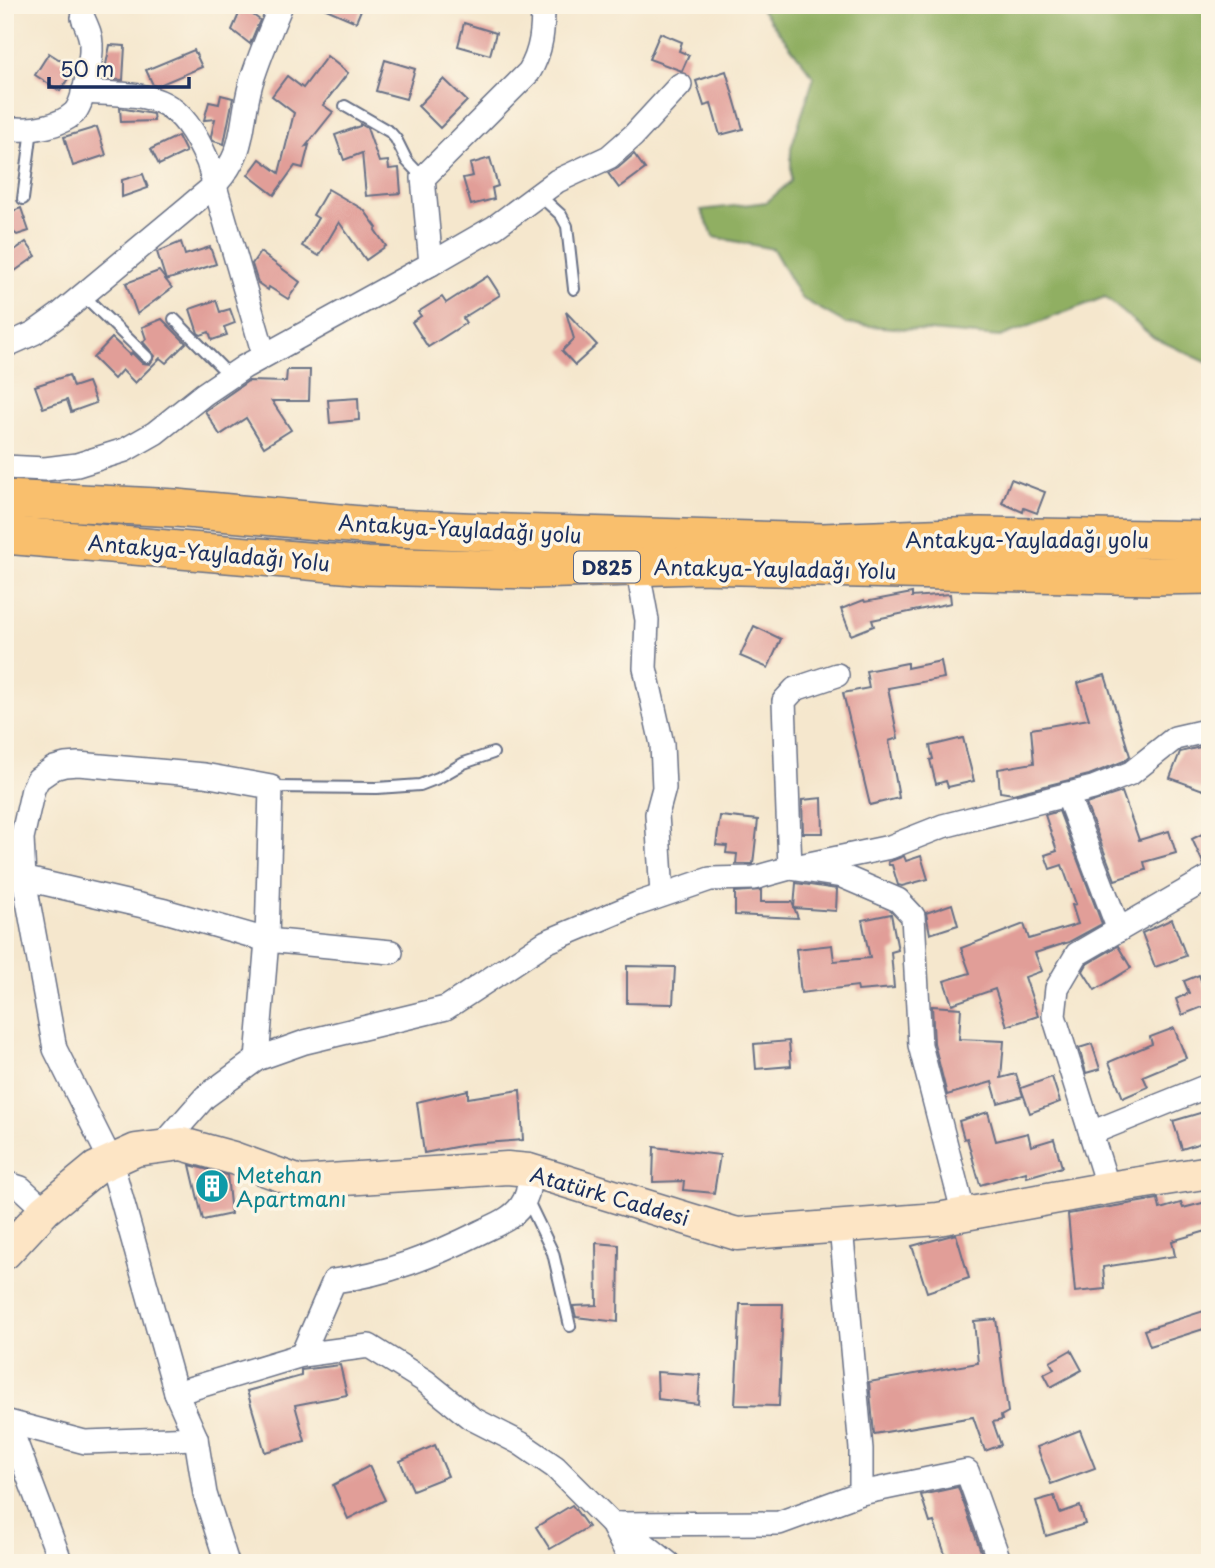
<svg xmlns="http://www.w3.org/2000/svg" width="1215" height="1568" font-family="'Playpen Sans',sans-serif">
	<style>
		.forest { fill: #90af62; stroke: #566f60; stroke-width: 2 }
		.building { fill: #e19e98 }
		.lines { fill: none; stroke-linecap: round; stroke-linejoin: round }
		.service-casing { stroke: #676f85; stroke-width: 14 }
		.minor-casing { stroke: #676f85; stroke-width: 26 }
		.secondary-casing { stroke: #676f85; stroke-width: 35 }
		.trunk-casing { stroke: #676f85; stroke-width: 40 }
		.service { stroke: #fff; stroke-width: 10 }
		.minor { stroke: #fff; stroke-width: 23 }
		.secondary { stroke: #fde5c5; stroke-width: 32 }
		.trunk { stroke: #f9bf6d; stroke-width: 37 }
		.labels { text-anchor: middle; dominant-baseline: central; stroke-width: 7; stroke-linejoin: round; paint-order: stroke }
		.shield { fill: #fcf5e5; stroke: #5e6a86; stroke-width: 2 }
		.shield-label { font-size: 19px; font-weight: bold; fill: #1b2f5e }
		.street-label { font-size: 21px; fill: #1b2f5e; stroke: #fcf5e5 }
		.culture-label { font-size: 21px; fill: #0d838f; stroke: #fcf5e5; text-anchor: start }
	</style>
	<rect width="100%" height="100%" fill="#fcf5e5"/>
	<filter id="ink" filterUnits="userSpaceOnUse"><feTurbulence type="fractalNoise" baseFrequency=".0143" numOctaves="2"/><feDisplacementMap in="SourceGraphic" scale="14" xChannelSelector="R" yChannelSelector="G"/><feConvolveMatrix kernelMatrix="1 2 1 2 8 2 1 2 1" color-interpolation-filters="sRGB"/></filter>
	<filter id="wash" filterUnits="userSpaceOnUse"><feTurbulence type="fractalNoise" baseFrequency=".00686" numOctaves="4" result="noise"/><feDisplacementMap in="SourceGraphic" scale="28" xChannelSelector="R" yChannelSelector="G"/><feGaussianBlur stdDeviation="1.57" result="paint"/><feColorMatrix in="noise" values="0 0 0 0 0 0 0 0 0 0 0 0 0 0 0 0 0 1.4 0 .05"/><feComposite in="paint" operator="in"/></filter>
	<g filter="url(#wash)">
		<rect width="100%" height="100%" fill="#f5e7cd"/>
		<polygon class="forest" points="758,5 1210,5 1210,364 1154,338 1105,297 1000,337 847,324 801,298 773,249 714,237 701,210 767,202 791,181 791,148 814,77"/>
		<g id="blocks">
			<g class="building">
				<polygon points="317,5 363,5 356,22"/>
				<polygon points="242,7 260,20 250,44 232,30"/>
				<polygon points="464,23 496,33 490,55 458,46"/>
				<polygon points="660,33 682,42 679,51 689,55 682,71 649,59"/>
				<polygon points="110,45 125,46 123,80 103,79"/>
				<polygon points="194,50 202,67 157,86 153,85 146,70"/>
				<polygon points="49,53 74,69 60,91 35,75"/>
				<polygon points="327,56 348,73 323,105 333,112 306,146 309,145 303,168 295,166 274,195 248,175 260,159 279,173 294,113 272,96 287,76 303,88"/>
				<polygon points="385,60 415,69 406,99 376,91"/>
				<polygon points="726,71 743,129 720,135 711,104 704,106 696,81"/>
				<polygon points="444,79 467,101 440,128 418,106"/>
				<polygon points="221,95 233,98 224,144 213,141 211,136 215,119 204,120 209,102 219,104"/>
				<polygon points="120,108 153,114 154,121 121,122"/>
				<polygon points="360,124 367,128 379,162 388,161 389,169 399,168 401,193 366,196 362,153 344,160 335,135 360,126"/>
				<polygon points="97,127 106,155 73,166 64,137"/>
				<polygon points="178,136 186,152 159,165 151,149"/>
				<polygon points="634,154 645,169 619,188 608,173 618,168"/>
				<polygon points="490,158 498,186 492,188 494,199 471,205 463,178 473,176 470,164"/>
				<polygon points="143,174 148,188 122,197 122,180"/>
				<polygon points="328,189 364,210 377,228 375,230 386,246 366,260 339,222 319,256 302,246 318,218 313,215"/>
				<polygon points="21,208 29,231 17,235 5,225 5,214"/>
				<polygon points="26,242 36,256 5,278 5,257"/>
				<polygon points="181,242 185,255 210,247 216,264 166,280 157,252"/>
				<polygon points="260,252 300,282 288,299 269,287 268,290 258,283 252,264"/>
				<polygon points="159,271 172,288 137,314 126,283"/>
				<polygon points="488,276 500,295 463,318 466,323 428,347 412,322 421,316 418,312 442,297 446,303"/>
				<polygon points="216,300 220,312 230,309 235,323 224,327 227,335 212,340 209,332 201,335 198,333 190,309"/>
				<polygon points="566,312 597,345 575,365 562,351 574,339"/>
				<polygon points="162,319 186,343 166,363 160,358 135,383 122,370 114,379 93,358 112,338 130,355 132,353 142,363 150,364 155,356 143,342 146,339 142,327"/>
				<polygon points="287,370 310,370 309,401 272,401 291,430 264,447 246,418 220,435 205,411 248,381 286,382"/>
				<polygon points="69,375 73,387 88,382 96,403 71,412 67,400 43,408 35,386"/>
				<polygon points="358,398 359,420 330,423 328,400"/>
				<polygon points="1011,479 1045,492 1037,513 1024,508 1023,512 1002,503"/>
				<polygon points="912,593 912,597 950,594 951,603 872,620 874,626 851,635 841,609 864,600 865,602"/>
				<polygon points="754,626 781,639 768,668 740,656"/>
				<polygon points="941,661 944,678 888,688 898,738 889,741 899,798 870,805 843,693 869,688 866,671 907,663 907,668"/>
				<polygon points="1105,675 1130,756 1124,761 1089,775 1013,794 1000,792 998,769 1034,763 1031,729 1089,719 1078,683"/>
				<polygon points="963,738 974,781 948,787 946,781 936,784 930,760 933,759 930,746"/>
				<polygon points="1200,747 1210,750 1210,775 1203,790 1170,778 1180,752"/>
				<polygon points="1122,792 1139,840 1169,831 1176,853 1144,862 1146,870 1115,880 1086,804"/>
				<polygon points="822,798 823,833 803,833 802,800"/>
				<polygon points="1059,811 1102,924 1069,942 1035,953 1042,971 1025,977 1038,1016 1007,1026 995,989 952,1004 944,981 970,973 961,948 1024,924 1029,939 1078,924 1072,905 1076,904 1062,865 1050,869 1045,855 1057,851 1045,815"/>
				<polygon points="720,816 758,820 753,864 736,864 737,854 726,853 727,846 716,845"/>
				<polygon points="1210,830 1210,863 1204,865 1192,839"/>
				<polygon points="904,856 906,861 921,856 928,879 902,886 898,885 892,865 889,865 888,862"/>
				<polygon points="796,883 837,889 836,911 794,908"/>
				<polygon points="761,890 761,902 792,902 798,918 735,915 735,892"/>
				<polygon points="952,904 958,925 930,934 926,913"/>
				<polygon points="891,914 898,950 891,952 894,988 858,991 857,986 801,993 796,949 832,945 834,961 870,958 862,920"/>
				<polygon points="1172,919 1186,956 1155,967 1142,933"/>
				<polygon points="1118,946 1131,968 1095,990 1083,971 1087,964"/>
				<polygon points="627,966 675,967 673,1004 627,1003"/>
				<polygon points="1199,975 1210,1004 1182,1015 1176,999 1189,993 1184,981"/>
				<polygon points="932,1006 961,1008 959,1039 1004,1041 1001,1078 1016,1074 1023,1096 998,1103 992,1082 947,1095 934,1043"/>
				<polygon points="1174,1028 1186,1058 1143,1076 1148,1087 1123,1098 1109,1062 1152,1044 1150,1037"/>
				<polygon points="789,1041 791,1066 756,1069 754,1044"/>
				<polygon points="1092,1044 1100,1069 1086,1073 1079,1048"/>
				<polygon points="1052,1077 1060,1102 1030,1113 1021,1088"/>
				<polygon points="468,1090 468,1098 520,1090 523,1140 471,1144 424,1153 417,1102"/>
				<polygon points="1210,1110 1210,1140 1182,1149 1173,1121"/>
				<polygon points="988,1112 996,1141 1028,1133 1031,1146 1054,1139 1062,1167 1027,1177 1026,1172 980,1185 967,1138 964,1139 959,1121"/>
				<polygon points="654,1147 720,1155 714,1193 683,1190 684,1181 653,1182"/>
				<polygon points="190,1165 227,1175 231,1214 203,1220"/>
				<polygon points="1158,1199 1160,1209 1181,1203 1183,1208 1210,1201 1210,1230 1172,1241 1175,1256 1103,1267 1105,1289 1075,1292 1068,1214"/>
				<polygon points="956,1234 969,1278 927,1292 912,1246"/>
				<polygon points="596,1243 619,1245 618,1322 576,1317 573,1306 597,1305"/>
				<polygon points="740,1304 783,1304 779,1406 735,1405"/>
				<polygon points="1210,1309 1210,1327 1150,1346 1144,1330"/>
				<polygon points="996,1319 1008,1412 1001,1416 1002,1420 993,1422 1001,1445 985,1451 973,1417 874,1434 869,1382 978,1363 974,1321"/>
				<polygon points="1071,1350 1082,1370 1051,1387 1044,1374 1054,1369 1050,1362"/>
				<polygon points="340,1365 347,1395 295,1405 305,1441 265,1452 247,1391 301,1376 301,1370"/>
				<polygon points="657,1372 700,1375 698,1404 658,1399"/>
				<polygon points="1080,1430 1095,1468 1051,1484 1037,1447"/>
				<polygon points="435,1445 448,1476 413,1490 400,1461"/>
				<polygon points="369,1466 385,1500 348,1519 333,1485"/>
				<polygon points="958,1487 985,1563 948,1563 934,1522 930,1523 921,1495"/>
				<polygon points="1054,1496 1060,1513 1080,1506 1085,1524 1046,1536 1036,1501"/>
				<polygon points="572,1505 588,1527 550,1549 536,1527"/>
			</g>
		</g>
	</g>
	<g filter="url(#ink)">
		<use href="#blocks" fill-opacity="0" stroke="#676f85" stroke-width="2"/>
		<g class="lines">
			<g class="service-casing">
				<g id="service">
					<polyline points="345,106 390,132 396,139 407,161 423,178"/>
					<polyline points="538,194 561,215 567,226 574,289"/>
					<polyline points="23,199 32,129"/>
					<polyline points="83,295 147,357"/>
					<polyline points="174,319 230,376"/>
					<polyline points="271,787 377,788 420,785 438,778 464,763 493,753"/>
					<polyline points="526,1197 553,1253 570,1326"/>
				</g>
			</g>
			<g class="minor-casing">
				<g id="minor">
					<path d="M83 92C151 96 177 90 208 162L264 355"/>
					<path d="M17 129C34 130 60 126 74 113 84 103 92 58 91 44 91 35 87 27 83 18"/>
					<polyline points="431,264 495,227 557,181 609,157 633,136 680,85"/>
					<path d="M5 346 34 333 59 315 215 185C248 149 239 126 251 83 259 57 270 31 281 5"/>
					<path d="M5 467 45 469 77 465 125 450 155 433 204 394 244 367 431 264 423 178 529 72C542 51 543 29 543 5"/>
					<polyline points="637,566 647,620 645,668 662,744 664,788 657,814 662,895"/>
					<polyline points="837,675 795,689 784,701 790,868 890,847 943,826 1093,788 1131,773 1175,738 1210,730"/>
					<polyline points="1067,794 1119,930"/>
					<polyline points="5,874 165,911 267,940 391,952"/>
					<polyline points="257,1059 267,940 271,787 204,775 78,764 65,765 54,768 38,779 33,789 22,838 24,879 55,1049 111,1161 176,1393 302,1355 369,1346 425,1381 471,1418 520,1443 555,1467 612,1524 632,1563"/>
					<polyline points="1091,1133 1210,1085"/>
					<polyline points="161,1147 205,1097 257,1059 305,1042 446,1008 546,942 637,904 710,879 754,878 790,868 842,876 898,900 913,916 920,1045 964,1215"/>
					<polyline points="5,1183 21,1188 45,1210"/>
					<polyline points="1108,1188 1054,1016 1057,988 1077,954 1210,877"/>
					<polyline points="841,1227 861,1449 861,1493"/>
					<path d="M302 1355 334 1281C387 1274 433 1256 481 1232 495 1225 512 1219 521 1206 529 1195 530 1183 529 1170"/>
					<polyline points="5,1421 85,1442 196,1438 176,1393"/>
					<polyline points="8,1422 61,1563"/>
					<polyline points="196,1438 205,1494 227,1563"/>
					<polyline points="612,1524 779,1523 861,1493 967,1471 1000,1563"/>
					<polyline points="619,1524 668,1563"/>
				</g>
			</g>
			<g class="secondary-casing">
				<polyline id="secondary" points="5,1253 45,1210 96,1168 136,1150 182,1144 233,1158 300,1182 507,1168 529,1170 737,1234 938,1219 1108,1188 1210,1172"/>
			</g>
			<g class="trunk-casing">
				<g id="trunk">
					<polyline points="5,499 176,508 393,528 509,533 823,542 980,536 1210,540"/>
					<polyline points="5,535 366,566 533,570 697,565 1153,576 1210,575"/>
				</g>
			</g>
			<use href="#service" class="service"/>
			<use href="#minor" class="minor"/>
			<use href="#secondary" class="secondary"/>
			<use href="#trunk" class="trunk"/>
		</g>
	</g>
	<defs>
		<g id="building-disc" transform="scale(1.75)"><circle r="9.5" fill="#0f9aa8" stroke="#fcf5e5"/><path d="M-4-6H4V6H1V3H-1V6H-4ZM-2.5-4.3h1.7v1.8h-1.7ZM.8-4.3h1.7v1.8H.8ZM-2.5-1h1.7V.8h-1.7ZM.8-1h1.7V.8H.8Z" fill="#fff"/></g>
	</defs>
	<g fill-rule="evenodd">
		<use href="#building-disc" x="212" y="1186"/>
	</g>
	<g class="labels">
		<rect class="shield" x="574" y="551.5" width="66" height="31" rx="5"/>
		<g class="shield-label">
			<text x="607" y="567">D825</text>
		</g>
		<g class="street-label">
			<text transform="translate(460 528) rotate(3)">Antakya-Yayladağı yolu</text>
			<text x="1027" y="539">Antakya-Yayladağı yolu</text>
			<text transform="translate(209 552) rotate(5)">Antakya-Yayladağı Yolu</text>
			<text transform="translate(775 568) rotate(1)">Antakya-Yayladağı Yolu</text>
			<text transform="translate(610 1195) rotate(16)">Atatürk Caddesi</text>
		</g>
		<g class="culture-label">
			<text x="236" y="1174">Metehan<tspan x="236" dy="24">Apartmanı</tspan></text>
		</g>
	</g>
	<rect width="1215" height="1568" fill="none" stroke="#fcf5e5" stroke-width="28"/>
	<path d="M49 77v10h140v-10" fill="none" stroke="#1b2f5e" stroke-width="3.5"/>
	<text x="60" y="77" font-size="21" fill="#1b2f5e" stroke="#fcf5e5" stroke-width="5" paint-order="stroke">50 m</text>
</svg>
